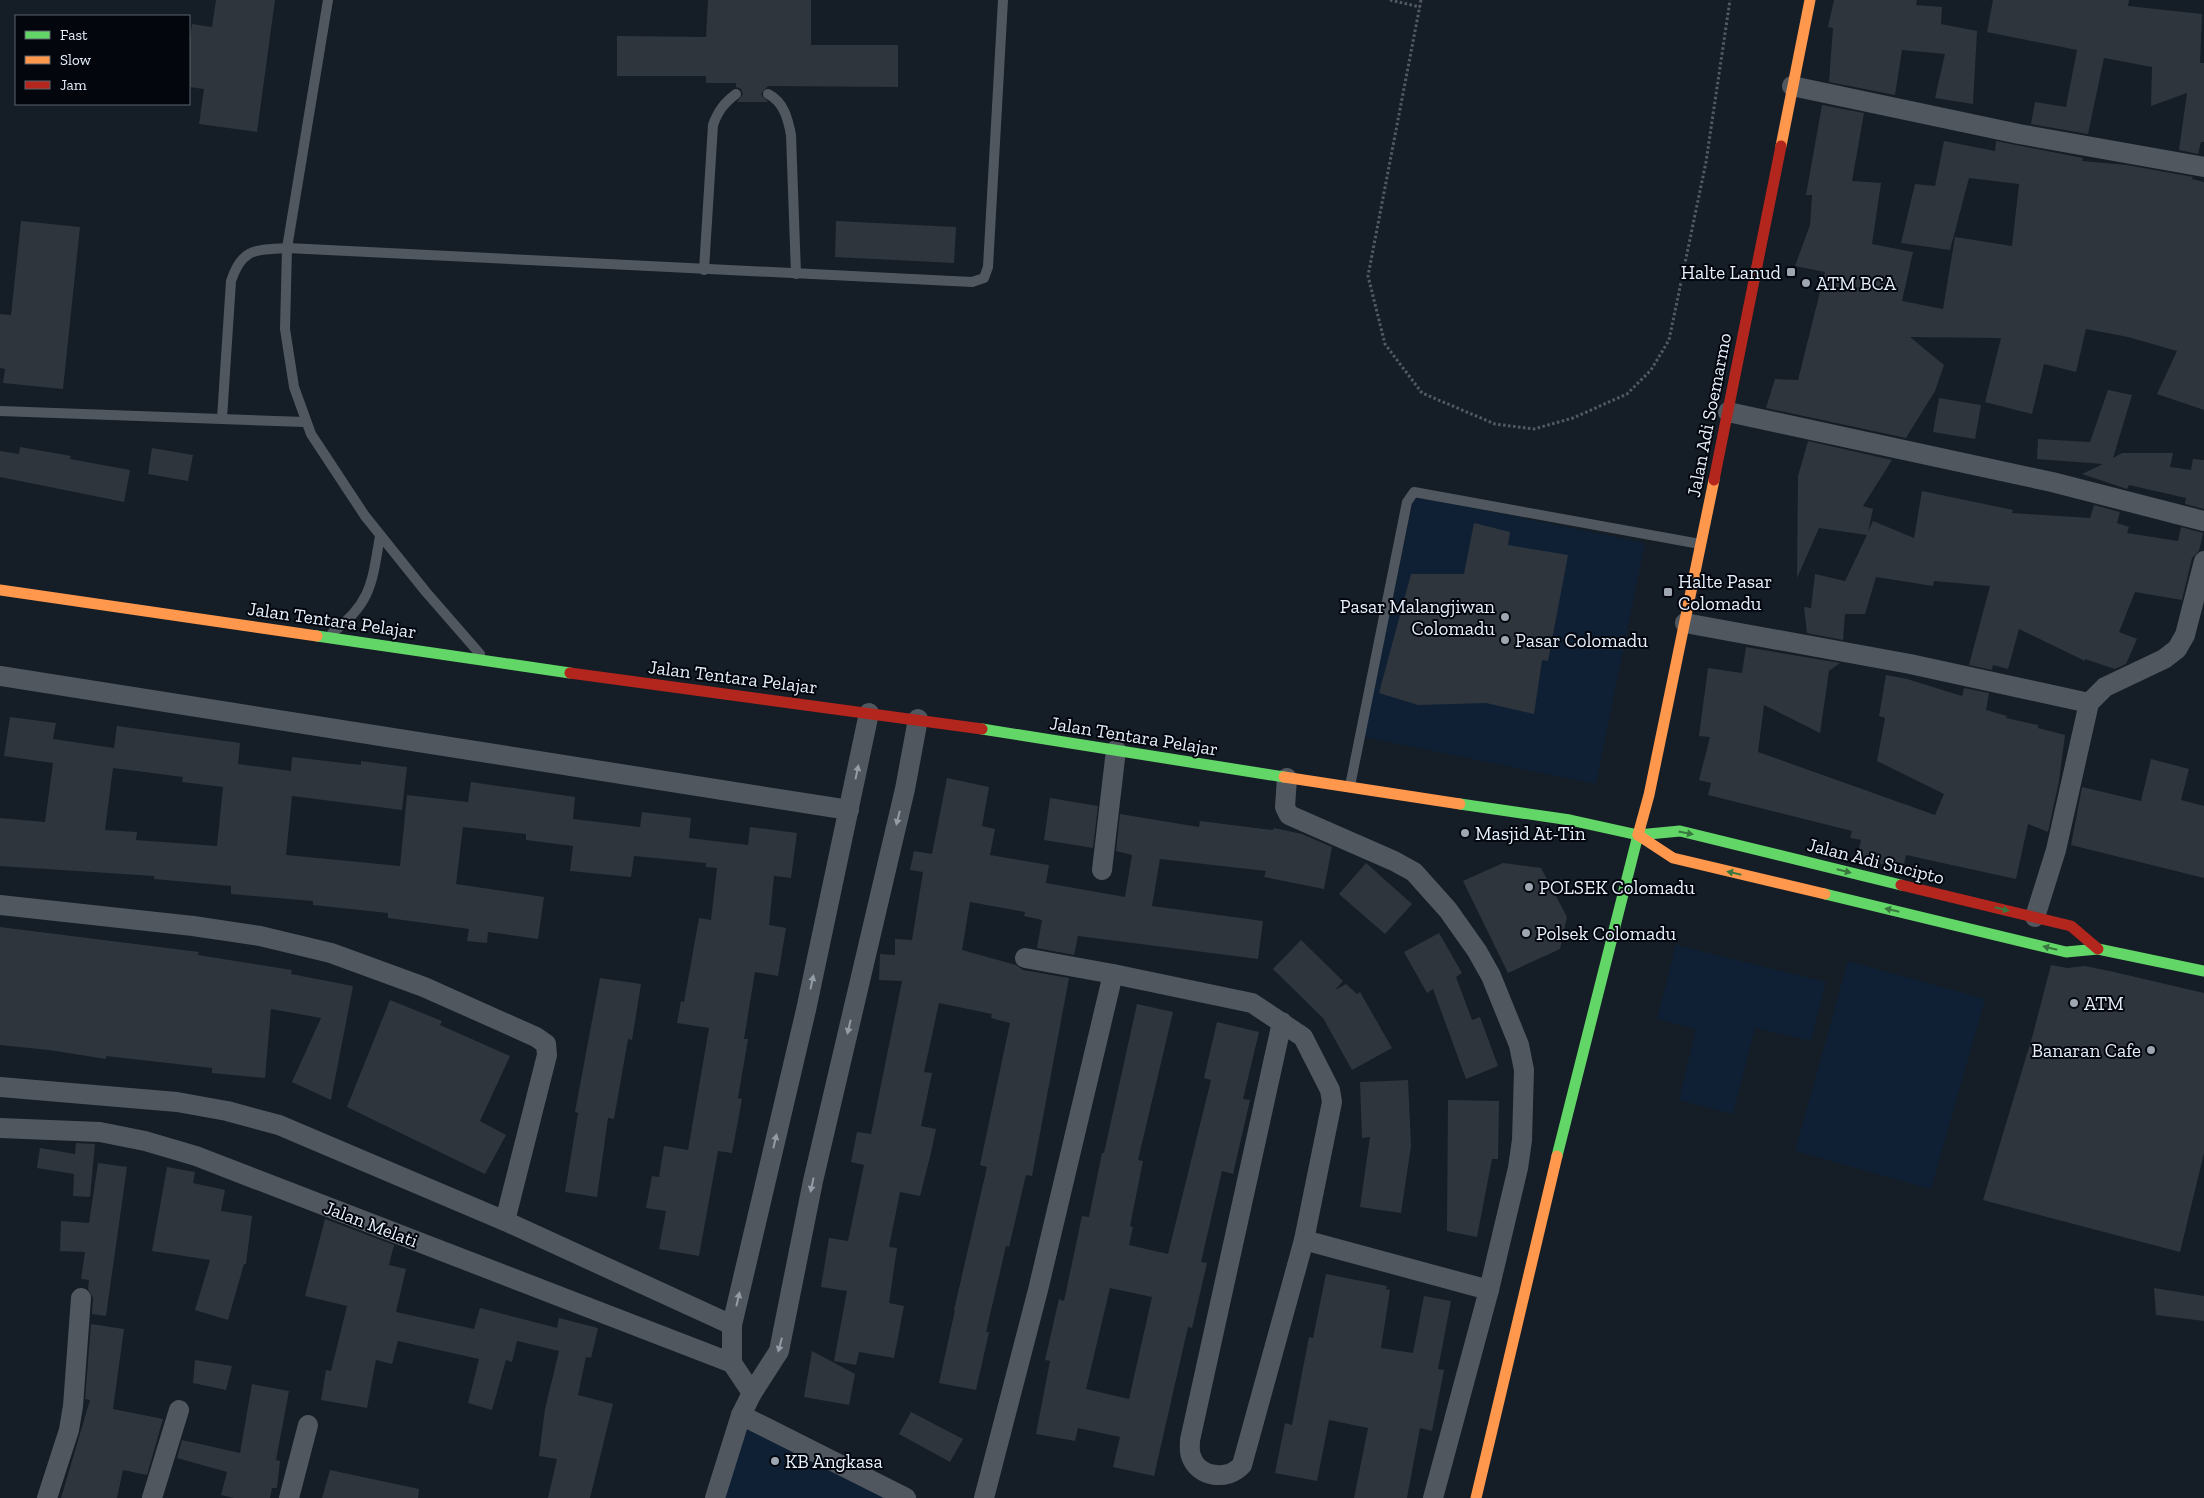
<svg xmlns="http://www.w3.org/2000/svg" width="2204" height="1498" font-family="'Zilla Slab',serif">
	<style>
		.built { fill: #0f2035 }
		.building { fill: #2f353d; fill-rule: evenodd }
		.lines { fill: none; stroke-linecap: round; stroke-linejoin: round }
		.path { stroke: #555a62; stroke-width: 3; stroke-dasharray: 2.5 2.5; stroke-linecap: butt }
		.lane { stroke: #50575f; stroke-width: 10 }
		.street { stroke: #50575f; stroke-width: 20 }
		.fast { stroke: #63d668; stroke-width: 11 }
		.slow { stroke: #ff974d; stroke-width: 11 }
		.jam { stroke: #b3261e; stroke-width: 11 }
		.oneway { fill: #949ca6 }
		.oneway2 { fill: #38783f }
		.poi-dot { fill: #9da6b1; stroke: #03060d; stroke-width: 2 }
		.labels { text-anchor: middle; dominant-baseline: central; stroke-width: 4; stroke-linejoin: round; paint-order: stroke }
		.poi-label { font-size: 19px; fill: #e6f0fc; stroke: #03060d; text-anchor: start }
		.street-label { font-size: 19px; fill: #e6f0fc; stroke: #03060d }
	</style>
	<rect width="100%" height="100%" fill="#151d26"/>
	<g class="built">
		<polygon points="1414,496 1645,543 1596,784 1364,737"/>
		<polygon points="1676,945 1826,982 1811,1041 1755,1028 1733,1114 1679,1100 1696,1029 1657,1019"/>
		<polygon points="1848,961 1985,999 1931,1189 1795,1151"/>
		<polygon points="742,1425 891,1498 723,1498"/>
	</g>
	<g class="building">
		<polygon points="216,0 275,0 257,132 199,124 204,89 189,87 189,46 192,24 212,27"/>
		<polygon points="708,0 811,0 811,45 898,45 898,87 768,86 761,94 768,102 737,102 743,94 741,89 736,87 736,83 706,83 706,76 617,76 617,36 706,37"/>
		<polygon points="1834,0 1917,0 1916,5 1942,7 1941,24 1977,31 1973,104 1935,98 1945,54 1902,50 1895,95 1829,82 1833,28 1828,27"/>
		<polygon points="1993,0 2129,0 2128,6 2202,14 2200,63 2204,63 2204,142 2201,142 2198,154 2179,150 2187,93 2151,106 2152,67 2104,58 2088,134 2031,124 2035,102 2066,107 2077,50 1987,32"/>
		<polygon points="1822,105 1864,113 1852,181 1881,183 1872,244 1913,252 1902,301 1943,309 1955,237 2012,246 2019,184 1969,178 1950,250 1901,243 1915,184 1935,186 1944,141 1995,151 1996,141 2083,158 2082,161 2127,165 2193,177 2192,179 2204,182 2204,410 2157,394 2177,351 2128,337 2086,329 2076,372 2044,364 2032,414 1985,402 2001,338 1910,337 1944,365 1935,391 1906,438 1766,408 1775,379 1798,380 1825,272 1795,266 1810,225 1812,195 1806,195"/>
		<polygon points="21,221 80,227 63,389 3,383 5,369 0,368 0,314 11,315"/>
		<polygon points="836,221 956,227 954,263 835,257"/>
		<polygon points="2108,390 2132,395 2113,458 2122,453 2173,453 2170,467 2191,470 2193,459 2204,460 2204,509 2185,504 2186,498 2129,485 2127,489 2082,474 2103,464 2037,459 2038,439 2090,442"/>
		<polygon points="1939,398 1981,405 1975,439 1933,432"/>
		<polygon points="1808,441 1892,460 1863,506 1873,509 1868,532 1873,521 1914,538 1922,491 2013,510 2012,513 2090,518 2094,505 2120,512 2117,523 2129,527 2127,533 2178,541 2181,527 2203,533 2199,551 2192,558 2182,600 2135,592 2119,632 2137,639 2126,664 2115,669 2085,659 2085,661 2019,629 2008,669 1993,665 1992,670 1969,665 1990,586 1934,581 1933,586 1876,577 1865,614 1845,614 1843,640 1807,633 1804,607 1811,608 1815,574 1845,581 1867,535 1819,528 1797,578 1798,476"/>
		<polygon points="20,447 71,456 70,459 130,470 124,502 0,477 0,451 19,454"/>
		<polygon points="152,448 193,455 188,481 148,474"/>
		<polygon points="1474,523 1510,532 1508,545 1568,555 1548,661 1542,660 1534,714 1486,703 1418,705 1379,693 1411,574 1464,574"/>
		<polygon points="1746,647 1840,663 1829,671 1820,733 1764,705 1758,752 1935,815 1944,794 1877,761 1885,718 1879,716 1886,675 1907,679 1962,696 1964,688 1989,693 1986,710 2007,716 2006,718 2038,725 2038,728 2065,735 2059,781 2048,832 2028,824 2016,879 1906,855 1903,869 1857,858 1861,840 1850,838 1852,831 1708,795 1711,783 1699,780 1710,737 1699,736 1708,668 1742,673"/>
		<path d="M10 717 56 723 53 739 114 748 117 726 240 743 238 764 291 771 292 757 361 765V761L407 767 402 810 292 796 286 855 400 866 407 795 468 802 471 782 575 797 573 819 640 827 642 812 691 818 689 838 748 845 750 827 797 833 791 878 774 876 769 925 786 928 778 976 755 972 744 1039H748L738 1098 742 1099 732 1153 718 1151 699 1256 659 1249 666 1211 646 1208 652 1176 659 1177 664 1146 688 1150 709 1028 677 1023 681 1001 684 1002 699 918 711 920 717 868 706 867V863L634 856 631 877 570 871 573 846 526 840V834L463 827 456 884 544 897 538 939 488 932 487 943 467 941 469 929 388 918V913L313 905V901L231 894V886L154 879V876L0 866V818L45 822 53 763 4 756ZM113 768 183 777 182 782 223 787 217 846 136 840 137 832 105 830Z"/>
		<polygon points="2151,759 2189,769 2181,800 2204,806 2204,878 2071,845 2082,787 2141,801"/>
		<polygon points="947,778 989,787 982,826 995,829 990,855 1049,865 1046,883 1125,897 1132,855 1116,851 1120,814 1199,827 1200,821 1273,830 1274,828 1302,834 1332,847 1324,889 1264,877 1266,871 1160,859 1152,906 1263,921 1258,959 1078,936 1074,955 1037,948 1042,920 1024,916 1025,912 970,902 962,950 1016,965 1023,970 1069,978 1032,1176 1026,1175 1009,1247 1006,1246 986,1332 989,1332 976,1390 939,1383 955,1310 954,1310 987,1167 980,1165 1010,1023 991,1018 992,1014 939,1003 924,1072 932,1073 921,1126 936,1129 931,1153 920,1196 900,1192 889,1247 897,1248 889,1303 904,1306 894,1358 859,1352 856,1365 834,1361 847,1291 821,1287 829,1238 848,1241 864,1165 851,1162 857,1132 871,1134 902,981 879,980 880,954 895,955 895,939 912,940 923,872 910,870 914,851 932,854"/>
		<polygon points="1050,798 1098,806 1093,848 1044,840"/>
		<polygon points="1366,863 1412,904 1385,934 1339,894"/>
		<polygon points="1503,863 1541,868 1567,917 1560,949 1508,973 1463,881"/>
		<polygon points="0,927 199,952 198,955 292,970 291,974 353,986 331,1100 292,1082 321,1018 271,1009 265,1078 212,1073 212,1068 106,1056 106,1059 49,1050 0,1045"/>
		<polygon points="1439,933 1462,973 1456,977 1472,1020 1480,1017 1498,1066 1466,1079 1433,989 1427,993 1404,952"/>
		<polygon points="1301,940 1343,981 1335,990 1346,984 1357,994 1360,992 1392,1048 1352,1070 1323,1018 1273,969"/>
		<polygon points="2051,965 2067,968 2085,966 2114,972 2204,993 2204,1153 2180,1252 1983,1200 2033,1034"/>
		<polygon points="600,978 641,984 632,1040 628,1039 614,1119 608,1118 597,1197 565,1192 578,1113 575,1112"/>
		<polygon points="390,1000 442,1021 440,1025 510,1056 480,1121 506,1135 485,1174 347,1107"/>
		<path d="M1137 1004 1173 1012 1138 1160 1143 1161 1130 1226 1133 1227 1129 1245 1168 1254 1211 1080 1204 1078 1217 1022 1259 1032 1243 1099 1250 1100 1233 1174 1222 1171 1201 1262 1207 1263 1192 1328 1188 1327 1154 1476 1113 1467 1120 1437 1078 1428 1075 1441 1036 1434 1050 1361 1045 1360 1059 1299 1064 1301 1082 1216 1089 1217 1102 1153H1104ZM1110 1288 1152 1297 1129 1399 1086 1389Z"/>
		<polygon points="1408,1080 1411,1146 1401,1213 1360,1207 1370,1137 1362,1138 1360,1082"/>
		<polygon points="1448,1100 1499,1101 1498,1159 1492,1159 1477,1237 1447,1231"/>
		<polygon points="76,1143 95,1144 90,1197 73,1196 74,1174 37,1168 40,1148 75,1154"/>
		<polygon points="98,1163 127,1167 106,1316 92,1314 93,1298 88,1289 89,1280 81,1279 85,1252 60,1251 61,1221 89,1223"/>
		<polygon points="167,1167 195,1172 193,1183 225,1190 221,1211 252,1216 246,1264 244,1264 228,1320 195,1310 210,1260 152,1251"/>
		<polygon points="325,1219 394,1245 389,1265 406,1269 396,1312 474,1329 480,1308 557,1328 559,1318 598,1328 591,1358 586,1357 578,1395 613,1404 590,1498 548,1498 557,1459 539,1456 545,1409 559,1351 517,1341 512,1362 506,1360 492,1410 468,1403 479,1359 398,1341 392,1364 376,1360 367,1408 321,1400 326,1370 331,1371 347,1306 305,1296"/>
		<polygon points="1326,1274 1387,1286 1386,1289 1390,1290 1381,1348 1413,1353 1424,1296 1451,1301 1438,1369 1444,1370 1432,1431 1420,1428 1407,1498 1354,1498 1368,1428 1329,1420 1317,1481 1275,1473 1285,1423 1292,1425 1309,1337 1313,1338"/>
		<polygon points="2154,1288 2204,1296 2204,1321 2156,1315"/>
		<polygon points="91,1324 124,1329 113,1409 163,1419 147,1475 123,1470 117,1498 61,1498 90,1400 85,1399"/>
		<polygon points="812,1351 855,1374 849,1405 804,1397"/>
		<polygon points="195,1360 232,1366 226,1390 193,1383"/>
		<polygon points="252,1384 289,1391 276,1460 280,1461 277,1488 272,1488 270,1498 234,1498 221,1495 227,1472 177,1458 182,1440 240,1453"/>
		<polygon points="911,1412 963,1439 950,1462 899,1434"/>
		<polygon points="330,1470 419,1489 418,1498 322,1498"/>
	</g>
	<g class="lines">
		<g class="path">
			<polyline points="1390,0 1420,7"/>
			<polyline points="1421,0 1368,276 1385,344 1422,393 1495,424 1534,429 1573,418 1627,394 1651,370 1669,340 1706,162 1730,0"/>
		</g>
		<g class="lane">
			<polyline points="328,0 287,248 285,329 294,387 311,434 365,516 426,592 480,654"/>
			<path d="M768 94C784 102 788 119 791 135L796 274"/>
			<path d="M704 270 713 125C718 111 724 103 736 94"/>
			<polyline points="0,411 305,422"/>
			<path d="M222 418 231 281C242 248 255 250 287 248L972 282 984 278 988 267 1003 0"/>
			<path d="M332 633C372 603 372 582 380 536"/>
			<polyline points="1350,786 1407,502 1414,492 1700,544"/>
		</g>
		<g class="street">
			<polyline points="1792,86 2019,134 2204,167"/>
			<polyline points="1728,412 2052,482 2204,521"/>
			<polyline points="1685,623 1910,664 2089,703"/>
			<polyline points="0,676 849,810"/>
			<polyline points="1287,778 1285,807 1289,815 1394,861 1414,872 1448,910 1477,951 1491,976 1519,1045 1524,1070 1522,1140 1518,1168 1489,1290 1433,1498"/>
			<polyline points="1102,870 1116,750"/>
			<polyline points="0,905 193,926 260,936 331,953 424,987 536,1037 546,1044 547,1055 505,1221"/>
			<polyline points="2035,917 2056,850 2089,703 2105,687 2164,659 2177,649 2185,635 2204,561"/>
			<polyline points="1025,958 1113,974"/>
			<polyline points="0,1087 177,1102 227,1111 279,1125 505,1221 732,1325"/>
			<polyline points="0,1128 100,1132 145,1141 196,1156 732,1363"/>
			<polyline points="1304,1240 1489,1290"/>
			<polyline points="752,1393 732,1363 732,1325 806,1010 869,713"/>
			<polyline points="741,1415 906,1498"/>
			<polyline points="47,1498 69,1430 73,1406 81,1298"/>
			<polyline points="152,1498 179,1410"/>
			<polyline points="289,1498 308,1425"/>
			<polyline points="715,1498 741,1415 752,1393 779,1351 813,1181 905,789 918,719"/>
			<path d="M984 1498 1038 1290 1113 974 1252 1003 1303 1037 1330 1090 1332 1102 1304 1240 1242 1465C1228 1481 1198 1478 1191 1456 1189 1451 1190 1445 1190 1440L1282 1022"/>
		</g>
		<g class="fast">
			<polyline points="317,636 570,673"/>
			<polyline points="982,729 1284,777"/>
			<polyline points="1460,804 1570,820 1638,835"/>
			<polyline points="1638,835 1680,831 1901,885"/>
			<polyline points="1825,894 2066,952 2098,949 2204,971"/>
			<polyline points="1557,1156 1638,835"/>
		</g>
		<g class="slow">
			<polyline points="1781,146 1810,0"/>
			<polyline points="0,590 317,636"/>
			<polyline points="1284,777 1460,804"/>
			<polyline points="1638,835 1649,795 1714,480"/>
			<polyline points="1638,835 1673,858 1825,894"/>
			<polyline points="1476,1498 1557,1156"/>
		</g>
		<g class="jam">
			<polyline points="1714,480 1781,146"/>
			<polyline points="570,673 982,729"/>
			<polyline points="1901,885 2071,926 2098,949"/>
		</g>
	</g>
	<defs><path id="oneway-solid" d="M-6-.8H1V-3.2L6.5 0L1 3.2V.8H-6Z" transform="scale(1.25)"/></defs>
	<g class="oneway">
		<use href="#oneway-solid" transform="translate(857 772) rotate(-78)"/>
		<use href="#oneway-solid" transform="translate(898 818) rotate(104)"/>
		<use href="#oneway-solid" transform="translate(812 982) rotate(-78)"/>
		<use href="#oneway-solid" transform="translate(849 1027) rotate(103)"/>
		<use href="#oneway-solid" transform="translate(775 1141) rotate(-77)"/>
		<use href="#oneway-solid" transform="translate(812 1185) rotate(102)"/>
		<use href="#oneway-solid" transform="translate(738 1299) rotate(-77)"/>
		<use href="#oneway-solid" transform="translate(780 1345) rotate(105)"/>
	</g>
	<g class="oneway2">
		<use href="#oneway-solid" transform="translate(1686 833) rotate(11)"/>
		<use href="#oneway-solid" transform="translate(1844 871) rotate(14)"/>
		<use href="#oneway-solid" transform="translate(1734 873) rotate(-167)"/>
		<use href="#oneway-solid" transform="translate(2002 909) rotate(14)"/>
		<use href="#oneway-solid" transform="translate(1892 910) rotate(-167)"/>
		<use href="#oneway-solid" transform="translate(2050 948) rotate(-166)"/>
	</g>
	<g class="poi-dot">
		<rect x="1786" y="267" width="10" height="10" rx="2.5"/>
		<circle cx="1806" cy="283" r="5"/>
		<rect x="1663" y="587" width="10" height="10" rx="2.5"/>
		<circle cx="1505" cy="617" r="5"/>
		<circle cx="1505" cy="640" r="5"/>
		<circle cx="1465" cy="833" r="5"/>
		<circle cx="1529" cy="887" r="5"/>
		<circle cx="1526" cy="933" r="5"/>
		<circle cx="2074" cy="1003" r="5"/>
		<circle cx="2151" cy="1050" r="5"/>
		<circle cx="775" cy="1461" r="5"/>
	</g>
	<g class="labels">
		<g class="poi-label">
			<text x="1781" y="272" text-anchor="end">Halte Lanud</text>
			<text x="1816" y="283">ATM BCA</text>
			<text x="1678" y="581">Halte Pasar<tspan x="1678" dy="22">Colomadu</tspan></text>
			<text x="1495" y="606" text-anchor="end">Pasar Malangjiwan<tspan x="1495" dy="22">Colomadu</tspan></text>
			<text x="1515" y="640">Pasar Colomadu</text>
			<text x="1475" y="833">Masjid At-Tin</text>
			<text x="1539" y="887">POLSEK Colomadu</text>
			<text x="1536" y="933">Polsek Colomadu</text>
			<text x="2084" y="1003">ATM</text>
			<text x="2141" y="1050" text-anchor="end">Banaran Cafe</text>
			<text x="785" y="1461">KB Angkasa</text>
		</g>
		<g class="street-label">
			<text transform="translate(1709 415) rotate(-79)">Jalan Adi Soemarmo</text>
			<text transform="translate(332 620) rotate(8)">Jalan Tentara Pelajar</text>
			<text transform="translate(733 677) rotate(7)">Jalan Tentara Pelajar</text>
			<text transform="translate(1134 736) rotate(9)">Jalan Tentara Pelajar</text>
			<text transform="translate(1876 861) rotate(14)">Jalan Adi Sucipto</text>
			<text transform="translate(371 1224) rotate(21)">Jalan Melati</text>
		</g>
	</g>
	<rect x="15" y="15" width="175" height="90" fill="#03060d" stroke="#5e646d"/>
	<rect x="25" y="31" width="25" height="8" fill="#63d668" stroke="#5e646d"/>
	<text x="60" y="40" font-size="15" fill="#e6f0fc">Fast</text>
	<rect x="25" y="56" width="25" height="8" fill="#ff974d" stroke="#5e646d"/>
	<text x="60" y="65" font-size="15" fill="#e6f0fc">Slow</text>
	<rect x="25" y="81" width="25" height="8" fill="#b3261e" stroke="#5e646d"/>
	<text x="60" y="90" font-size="15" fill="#e6f0fc">Jam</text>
</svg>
